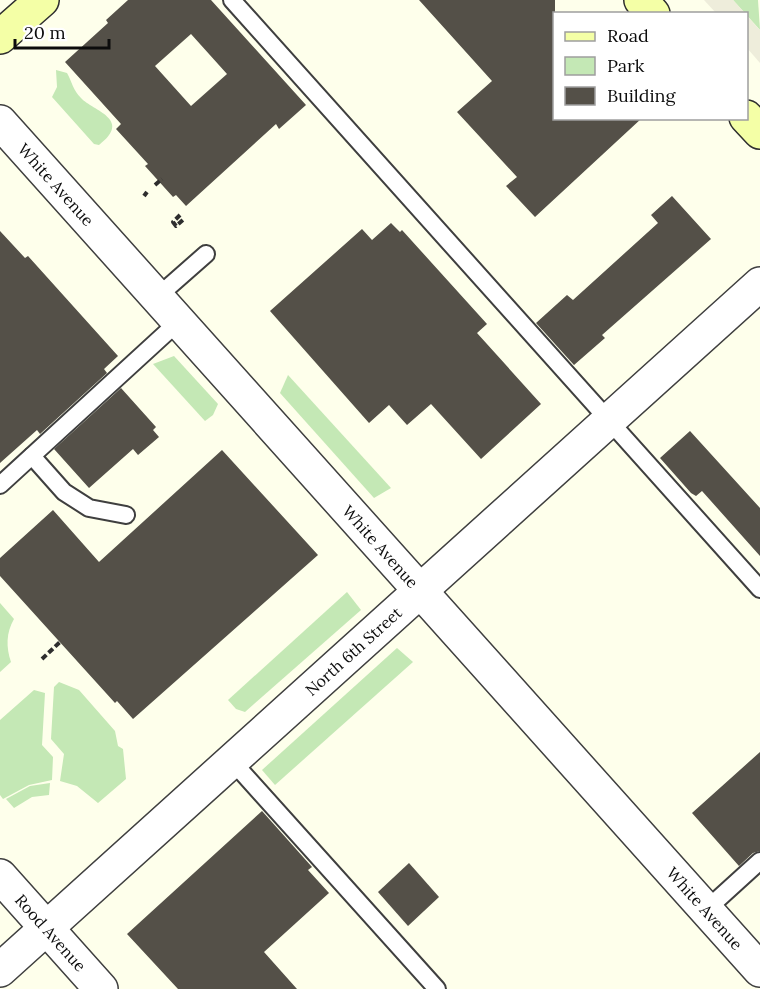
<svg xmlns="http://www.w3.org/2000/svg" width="760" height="989" font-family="Lora,serif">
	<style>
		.green { fill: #c4e8b5 }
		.plaza { fill: #eeeddb }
		.building { fill: #545048; fill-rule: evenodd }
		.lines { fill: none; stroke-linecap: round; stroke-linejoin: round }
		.service-casing { stroke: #3f3f3f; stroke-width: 20 }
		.minor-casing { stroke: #3f3f3f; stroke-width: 36 }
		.tertiary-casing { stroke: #3f3f3f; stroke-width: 36 }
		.secondary-casing { stroke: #2e2e2e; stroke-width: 36 }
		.path { stroke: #2e2e2e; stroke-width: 4; stroke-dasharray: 6 3; stroke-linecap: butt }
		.service { stroke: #fff; stroke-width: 16 }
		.minor { stroke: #fff; stroke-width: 33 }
		.tertiary { stroke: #fff; stroke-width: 33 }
		.secondary { stroke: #f4ffa6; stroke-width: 33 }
		.labels { text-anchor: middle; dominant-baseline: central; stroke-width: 6; stroke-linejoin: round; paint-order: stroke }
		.street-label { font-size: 16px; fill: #0c0c0c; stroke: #fff }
	</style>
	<rect width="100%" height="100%" fill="#feffeb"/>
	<g class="green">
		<polygon points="733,0 758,0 760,30"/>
		<path d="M56 70 67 73C72 82 73 90 81 98 93 111 133 119 99 145L94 144 52 97 57 87Z"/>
		<polygon points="174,356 218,404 213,415 205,421 153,364"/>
		<polygon points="288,375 391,488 374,498 280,393"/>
		<polygon points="347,592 361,610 245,712 236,709 228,700"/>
		<path d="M0 603 14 619C6 633 6 647 11 662L0 672Z"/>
		<polygon points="397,648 413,662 275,785 262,770"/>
		<polygon points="59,682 79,690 115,731 118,746 123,749 126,779 98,803 77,786 60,781 64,754 51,739 54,687"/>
		<polygon points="34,690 45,693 42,745 53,757 52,780 29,785 3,799 0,795 0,720"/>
		<polygon points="50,783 49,795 32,797 14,808 6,799 30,786"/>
	</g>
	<g class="plaza">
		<polygon points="704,0 733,0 745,13 716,13"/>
		<polygon points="746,15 760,30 760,63 747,48"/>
	</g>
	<g class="building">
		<path d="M128 0H211L306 105 279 129 276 124 186 206 176 195 173 197 145 166 148 164 116 129 121 124 65 62 108 23 106 20ZM191 34 227 74 191 106 155 66Z"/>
		<polygon points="419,0 555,0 555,118 642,118 535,217 506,186 517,177 457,112 492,81"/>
		<polygon points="672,196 711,239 602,335 605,338 574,365 536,323 567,295 573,300 658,223 651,215"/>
		<polygon points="391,223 400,232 402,230 487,324 477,333 541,404 481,459 431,404 407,425 389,405 369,423 270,311 362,229 372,240"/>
		<polygon points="0,231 25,258 28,256 118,356 104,369 107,373 40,434 37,430 0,463"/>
		<polygon points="121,388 156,427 153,430 159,437 138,455 133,449 89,488 54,449"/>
		<polygon points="690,431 760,508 760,556 702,491 696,496 691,493 660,458"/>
		<polygon points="222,450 318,555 133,719 117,701 115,703 0,576 0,558 53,510 99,562"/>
		<polygon points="760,752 760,851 753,853 739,866 692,813"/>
		<polygon points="262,811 312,867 308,870 329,893 264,952 297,989 178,989 127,934"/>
		<polygon points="409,863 439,897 408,926 378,892"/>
	</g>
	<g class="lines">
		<g class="service-casing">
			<g id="service">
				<polyline points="232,0 760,589"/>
				<polyline points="156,298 206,254"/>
				<polyline points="32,456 64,492 89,508 126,515"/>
				<polyline points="0,485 178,322"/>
				<polyline points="232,761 437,989"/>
				<polyline points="706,910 760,861"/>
			</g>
		</g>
		<g class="minor-casing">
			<g id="minor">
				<path id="s1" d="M0 122 760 970"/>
				<path id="s2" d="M0 970 760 284"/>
			</g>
		</g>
		<g class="tertiary-casing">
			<g id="tertiary">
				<path id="s3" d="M0 876 101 989"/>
			</g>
		</g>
		<g class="secondary-casing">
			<g id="secondary">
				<polyline points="641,0 653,14"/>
				<polyline points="0,37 42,0"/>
				<polyline points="746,117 760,132"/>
			</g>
		</g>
		<g class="path">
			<polyline points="155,185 162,179"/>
			<polyline points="144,196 147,192"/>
			<polyline points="180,215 173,222 176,226 184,219"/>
			<polyline points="42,659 60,642"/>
		</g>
		<use href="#service" class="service"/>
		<use href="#minor" class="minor"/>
		<use href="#tertiary" class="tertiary"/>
		<use href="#secondary" class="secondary"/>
	</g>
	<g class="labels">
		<g class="street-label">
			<text stroke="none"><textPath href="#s1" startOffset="84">White Avenue</textPath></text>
			<text stroke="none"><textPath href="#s1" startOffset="570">White Avenue</textPath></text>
			<text stroke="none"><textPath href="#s2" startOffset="476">North 6th Street</textPath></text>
			<text stroke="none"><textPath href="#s1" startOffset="1056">White Avenue</textPath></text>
			<text stroke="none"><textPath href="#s3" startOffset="76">Rood Avenue</textPath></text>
		</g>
	</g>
	<rect x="553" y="12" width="195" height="108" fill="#ffffff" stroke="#9e9e9e" stroke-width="1.5"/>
	<rect x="565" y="32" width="30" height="9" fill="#f4ffa6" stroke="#9e9e9e" stroke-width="1.5"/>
	<text x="607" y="42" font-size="18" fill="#0c0c0c">Road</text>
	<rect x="565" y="57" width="30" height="18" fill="#c4e8b5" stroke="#9e9e9e" stroke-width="1.5"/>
	<text x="607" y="72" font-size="18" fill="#0c0c0c">Park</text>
	<rect x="565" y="87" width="30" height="18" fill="#545048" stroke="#9e9e9e" stroke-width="1.5"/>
	<text x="607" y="102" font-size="18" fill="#0c0c0c">Building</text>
	<path d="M15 39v9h94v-9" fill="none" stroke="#0c0c0c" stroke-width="3"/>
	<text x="24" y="39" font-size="18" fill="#0c0c0c" stroke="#ffffff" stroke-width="4.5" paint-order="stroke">20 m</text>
</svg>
